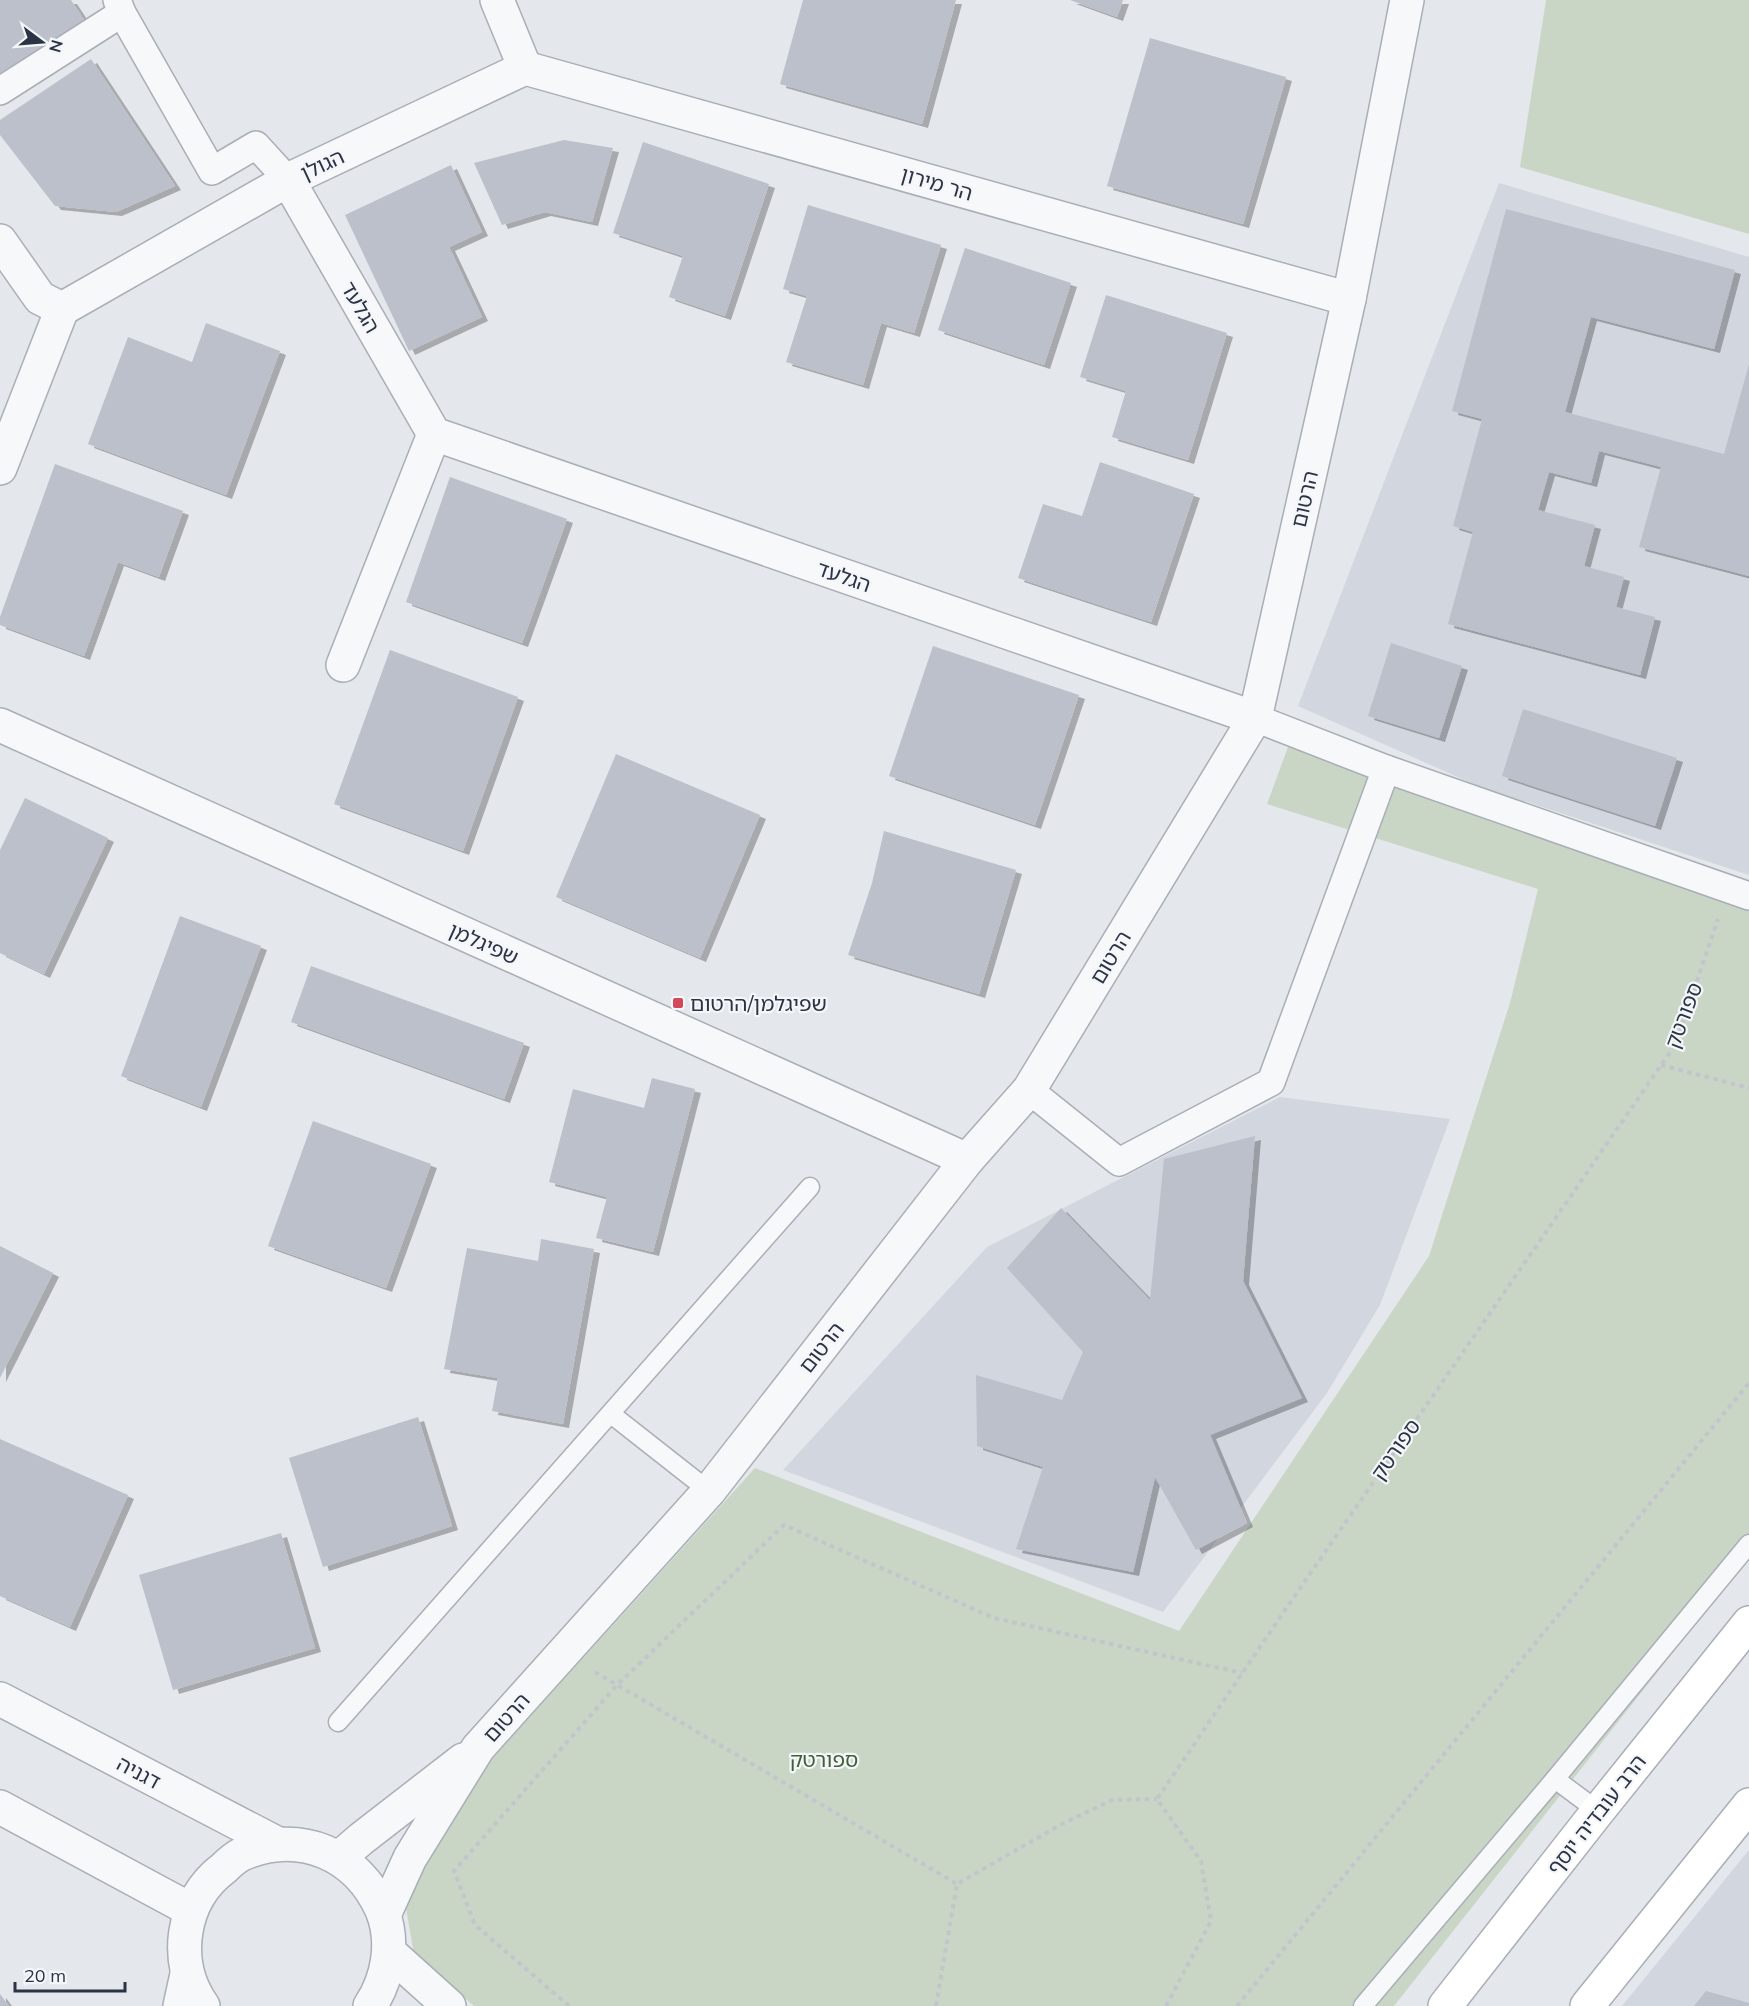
<svg xmlns="http://www.w3.org/2000/svg" width="1749" height="2006" font-family="Mulish,'Noto Sans Hebrew',sans-serif">
	<style>
		.built { fill: #d2d6de }
		.green { fill: #c9d6c5 }
		.building { fill: #bbc0ca; filter: url(#shadow) }
		.lines { fill: none; stroke-linecap: round; stroke-linejoin: round }
		.service-casing { stroke: #a9aeb7; stroke-width: 21 }
		.pedestrian-casing { stroke: #a9aeb7; stroke-width: 30 }
		.minor-casing { stroke: #a9aeb7; stroke-width: 36 }
		.tertiary-casing { stroke: #a9aeb7; stroke-width: 36 }
		.secondary-casing { stroke: #a9aeb7; stroke-width: 36 }
		.path { stroke: #c2c5cb; stroke-width: 4; stroke-dasharray: 4.5 4.5; stroke-linecap: butt }
		.service { stroke: #f7f8fa; stroke-width: 18 }
		.pedestrian { stroke: #f7f8fa; stroke-width: 27 }
		.minor { stroke: #f7f8fa; stroke-width: 33 }
		.tertiary { stroke: #f7f8fa; stroke-width: 33 }
		.secondary { stroke: #fff; stroke-width: 33 }
		.poi-dot { fill: #d1495b; stroke: #f4f6f9; stroke-width: 2 }
		.labels { text-anchor: middle; dominant-baseline: central; stroke-width: 4.5; stroke-linejoin: round; paint-order: stroke }
		.street-label { font-size: 21px; fill: #2b3445; stroke: #f4f6f9 }
		.poi-label { font-size: 21px; fill: #2b3445; stroke: #f4f6f9; text-anchor: start }
		.park-label { font-size: 21px; fill: #3f6138; stroke: #f4f6f9 }
	</style>
	<defs>
		<filter id="shadow"><feDropShadow dx="6" dy="4" stdDeviation="0" flood-color="#0004"/></filter>
	</defs>
	<rect width="100%" height="100%" fill="#e4e7ec"/>
	<g class="built">
		<polygon points="1499,183 1749,257 1749,875 1478,786 1298,706"/>
		<polygon points="1280,1097 1450,1119 1380,1305 1327,1393 1163,1612 783,1470 987,1247"/>
		<polygon points="1749,1850 1749,2006 1622,2006"/>
	</g>
	<g class="green">
		<polygon points="1546,0 1749,0 1749,234 1520,167"/>
		<polygon points="1291,739 1749,910 1749,1556 1394,2006 474,2006 414,1954 398,1863 755,1468 1179,1631 1429,1256 1510,1003 1538,889 1267,804"/>
	</g>
	<g class="building">
		<polygon points="0,0 71,0 86,23 0,78"/>
		<polygon points="803,0 956,0 922,124 780,84"/>
		<polygon points="1070,0 1123,0 1117,17"/>
		<polygon points="1150,38 1286,77 1243,224 1107,186"/>
		<polygon points="91,59 175,186 116,212 55,206 0,135 0,120"/>
		<polygon points="564,140 613,148 592,222 545,212 502,225 474,163"/>
		<polygon points="643,142 769,184 725,316 669,297 683,256 613,233"/>
		<polygon points="451,165 482,232 449,247 482,317 409,351 345,215"/>
		<polygon points="808,205 941,245 914,333 881,323 863,385 786,362 807,296 783,289"/>
		<polygon points="1506,209 1735,270 1714,349 1591,317 1565,412 1724,454 1749,364 1749,576 1639,547 1661,467 1599,451 1591,483 1549,472 1538,510 1595,525 1584,566 1624,577 1616,607 1655,617 1640,675 1448,624 1473,532 1453,526 1482,419 1452,411"/>
		<polygon points="965,248 1071,283 1044,365 938,330"/>
		<polygon points="1106,295 1227,333 1188,460 1112,437 1126,391 1080,377"/>
		<polygon points="206,323 280,351 226,495 88,444 128,337 192,362"/>
		<polygon points="1100,462 1194,494 1151,622 1018,578 1043,504 1082,516"/>
		<polygon points="55,464 183,511 159,577 118,562 84,656 0,625 0,617"/>
		<polygon points="450,477 567,519 522,643 406,602"/>
		<polygon points="1391,643 1462,666 1439,738 1368,716"/>
		<polygon points="933,646 1079,695 1035,825 889,776"/>
		<polygon points="390,650 518,697 463,851 334,804"/>
		<polygon points="1523,709 1677,758 1655,826 1502,776"/>
		<polygon points="616,754 760,815 700,958 556,897"/>
		<polygon points="25,798 108,838 44,974 0,953 0,850"/>
		<polygon points="884,831 1016,870 979,994 848,955 872,883"/>
		<polygon points="180,916 261,946 201,1107 121,1076"/>
		<polygon points="311,966 524,1043 504,1099 291,1022"/>
		<polygon points="652,1078 695,1089 653,1252 596,1238 607,1197 549,1182 573,1089 644,1108"/>
		<polygon points="313,1121 431,1164 386,1288 268,1246"/>
		<polygon points="1255,1136 1243,1281 1302,1398 1210,1435 1247,1523 1196,1550 1155,1477 1133,1572 1016,1549 1043,1467 977,1446 976,1375 1062,1400 1083,1352 1007,1268 1061,1208 1150,1300 1164,1159"/>
		<polygon points="541,1239 594,1249 563,1424 492,1411 498,1378 444,1369 467,1248 538,1261"/>
		<polygon points="0,1246 53,1273 0,1378"/>
		<polygon points="418,1417 452,1526 323,1567 289,1458"/>
		<polygon points="0,1439 128,1495 70,1627 0,1596"/>
		<polygon points="281,1533 315,1648 173,1690 139,1575"/>
		<polygon points="1706,1991 1749,2003 1749,2006 1694,2006"/>
		<polygon points="0,1994 9,2006 0,2006"/>
	</g>
	<g class="lines">
		<g class="service-casing">
			<g id="service">
				<polyline points="611,1414 709,1491"/>
				<polyline points="338,1722 810,1187"/>
				<polyline points="1598,1811 1555,1779 1749,1544"/>
				<polyline points="1363,2006 1555,1779"/>
			</g>
		</g>
		<g class="pedestrian-casing">
			<g id="pedestrian">
				<polyline points="117,0 122,13 212,171 256,145 288,180"/>
				<polyline points="0,91 122,13"/>
				<polyline points="1255,718 1386,769 1749,896"/>
				<polyline points="1029,1090 1119,1162 1271,1082 1386,769"/>
			</g>
		</g>
		<g class="minor-casing">
			<g id="minor">
				<polyline points="525,68 1349,299"/>
				<polyline points="288,180 434,434 1255,718"/>
				<polyline points="0,241 40,298 62,309 288,180 525,68 497,0"/>
				<polyline points="0,468 62,309"/>
				<polyline points="343,665 434,434"/>
				<polyline points="0,725 967,1160"/>
				<polyline points="339,1858 361,1839 463,1760"/>
				<polyline points="384,1915 410,1858 478,1748 709,1491 967,1160 1029,1090 1255,718 1349,299 1407,0"/>
				<polyline points="180,2006 187,1974"/>
			</g>
		</g>
		<g class="tertiary-casing">
			<g id="tertiary">
				<polyline points="0,1699 278,1844"/>
				<polyline points="0,1807 191,1910"/>
				<polyline points="389,1952 449,2006"/>
				<path d="M203 2006C172 1962 181 1900 224 1868 229 1863 236 1857 242 1854 300 1829 357 1854 382 1910 395 1942 388 1979 370 2006"/>
			</g>
		</g>
		<g class="secondary-casing">
			<g id="secondary">
				<polyline points="1445,2006 1598,1811 1749,1623"/>
				<polyline points="1587,2006 1749,1805"/>
			</g>
		</g>
		<g class="path">
			<polyline points="1661,1065 1749,1088"/>
			<polyline points="595,1672 957,1884"/>
			<polyline points="569,2006 475,1925 454,1871 617,1685 784,1525 994,1618 1242,1673"/>
			<polyline points="936,2006 957,1884 1060,1825 1112,1800 1157,1799"/>
			<polyline points="1166,2006 1211,1921 1201,1861 1157,1799 1283,1613 1675,1045 1718,919"/>
			<polyline points="1237,2006 1749,1383"/>
		</g>
		<use href="#service" class="service"/>
		<use href="#pedestrian" class="pedestrian"/>
		<use href="#minor" class="minor"/>
		<use href="#tertiary" class="tertiary"/>
		<use href="#secondary" class="secondary"/>
	</g>
	<rect class="poi-dot" x="672" y="997" width="12" height="12" rx="3"/>
	<g class="labels">
		<g class="street-label">
			<text transform="translate(322 164) rotate(-25)">הגולן</text>
			<text transform="translate(937 183) rotate(16)">הר מירון</text>
			<text transform="translate(361 307) rotate(60)">הגלעד</text>
			<text transform="translate(1304 499) rotate(-77)">הרטום</text>
			<text transform="translate(844 576) rotate(19)">הגלעד</text>
			<text transform="translate(484 943) rotate(24)">שפיגלמן</text>
			<text transform="translate(1110 957) rotate(-59)">הרטום</text>
			<text transform="translate(1683 1015) rotate(-69)">ספורטק</text>
			<text transform="translate(821 1347) rotate(-52)">הרטום</text>
			<text transform="translate(1395 1449) rotate(-55)">ספורטק</text>
			<text transform="translate(506 1717) rotate(-48)">הרטום</text>
			<text transform="translate(139 1772) rotate(28)">דגניה</text>
			<text transform="translate(1596 1814) rotate(-52)">הרב עובדיה יוסף</text>
		</g>
		<g class="poi-label">
			<text x="690" y="1003">שפיגלמן/הרטום</text>
		</g>
		<g class="park-label">
			<text x="824" y="1759">ספורטק</text>
		</g>
	</g>
	<g transform="translate(42 42) rotate(106)" stroke="#f4f6f9" stroke-width="4.5" paint-order="stroke">
	<path d="M0-4.5L10 22L0 15L-10 22Z" fill="#2b3445"/>
	<text y="-9" font-size="16" font-weight="bold" text-anchor="middle" fill="#2b3445">N</text>
	</g>
	<path d="M15 1982v9h110v-9" fill="none" stroke="#2b3445" stroke-width="3"/>
	<text x="24" y="1982" font-size="18" fill="#2b3445" stroke="#f4f6f9" stroke-width="4.5" paint-order="stroke">20 m</text>
</svg>
